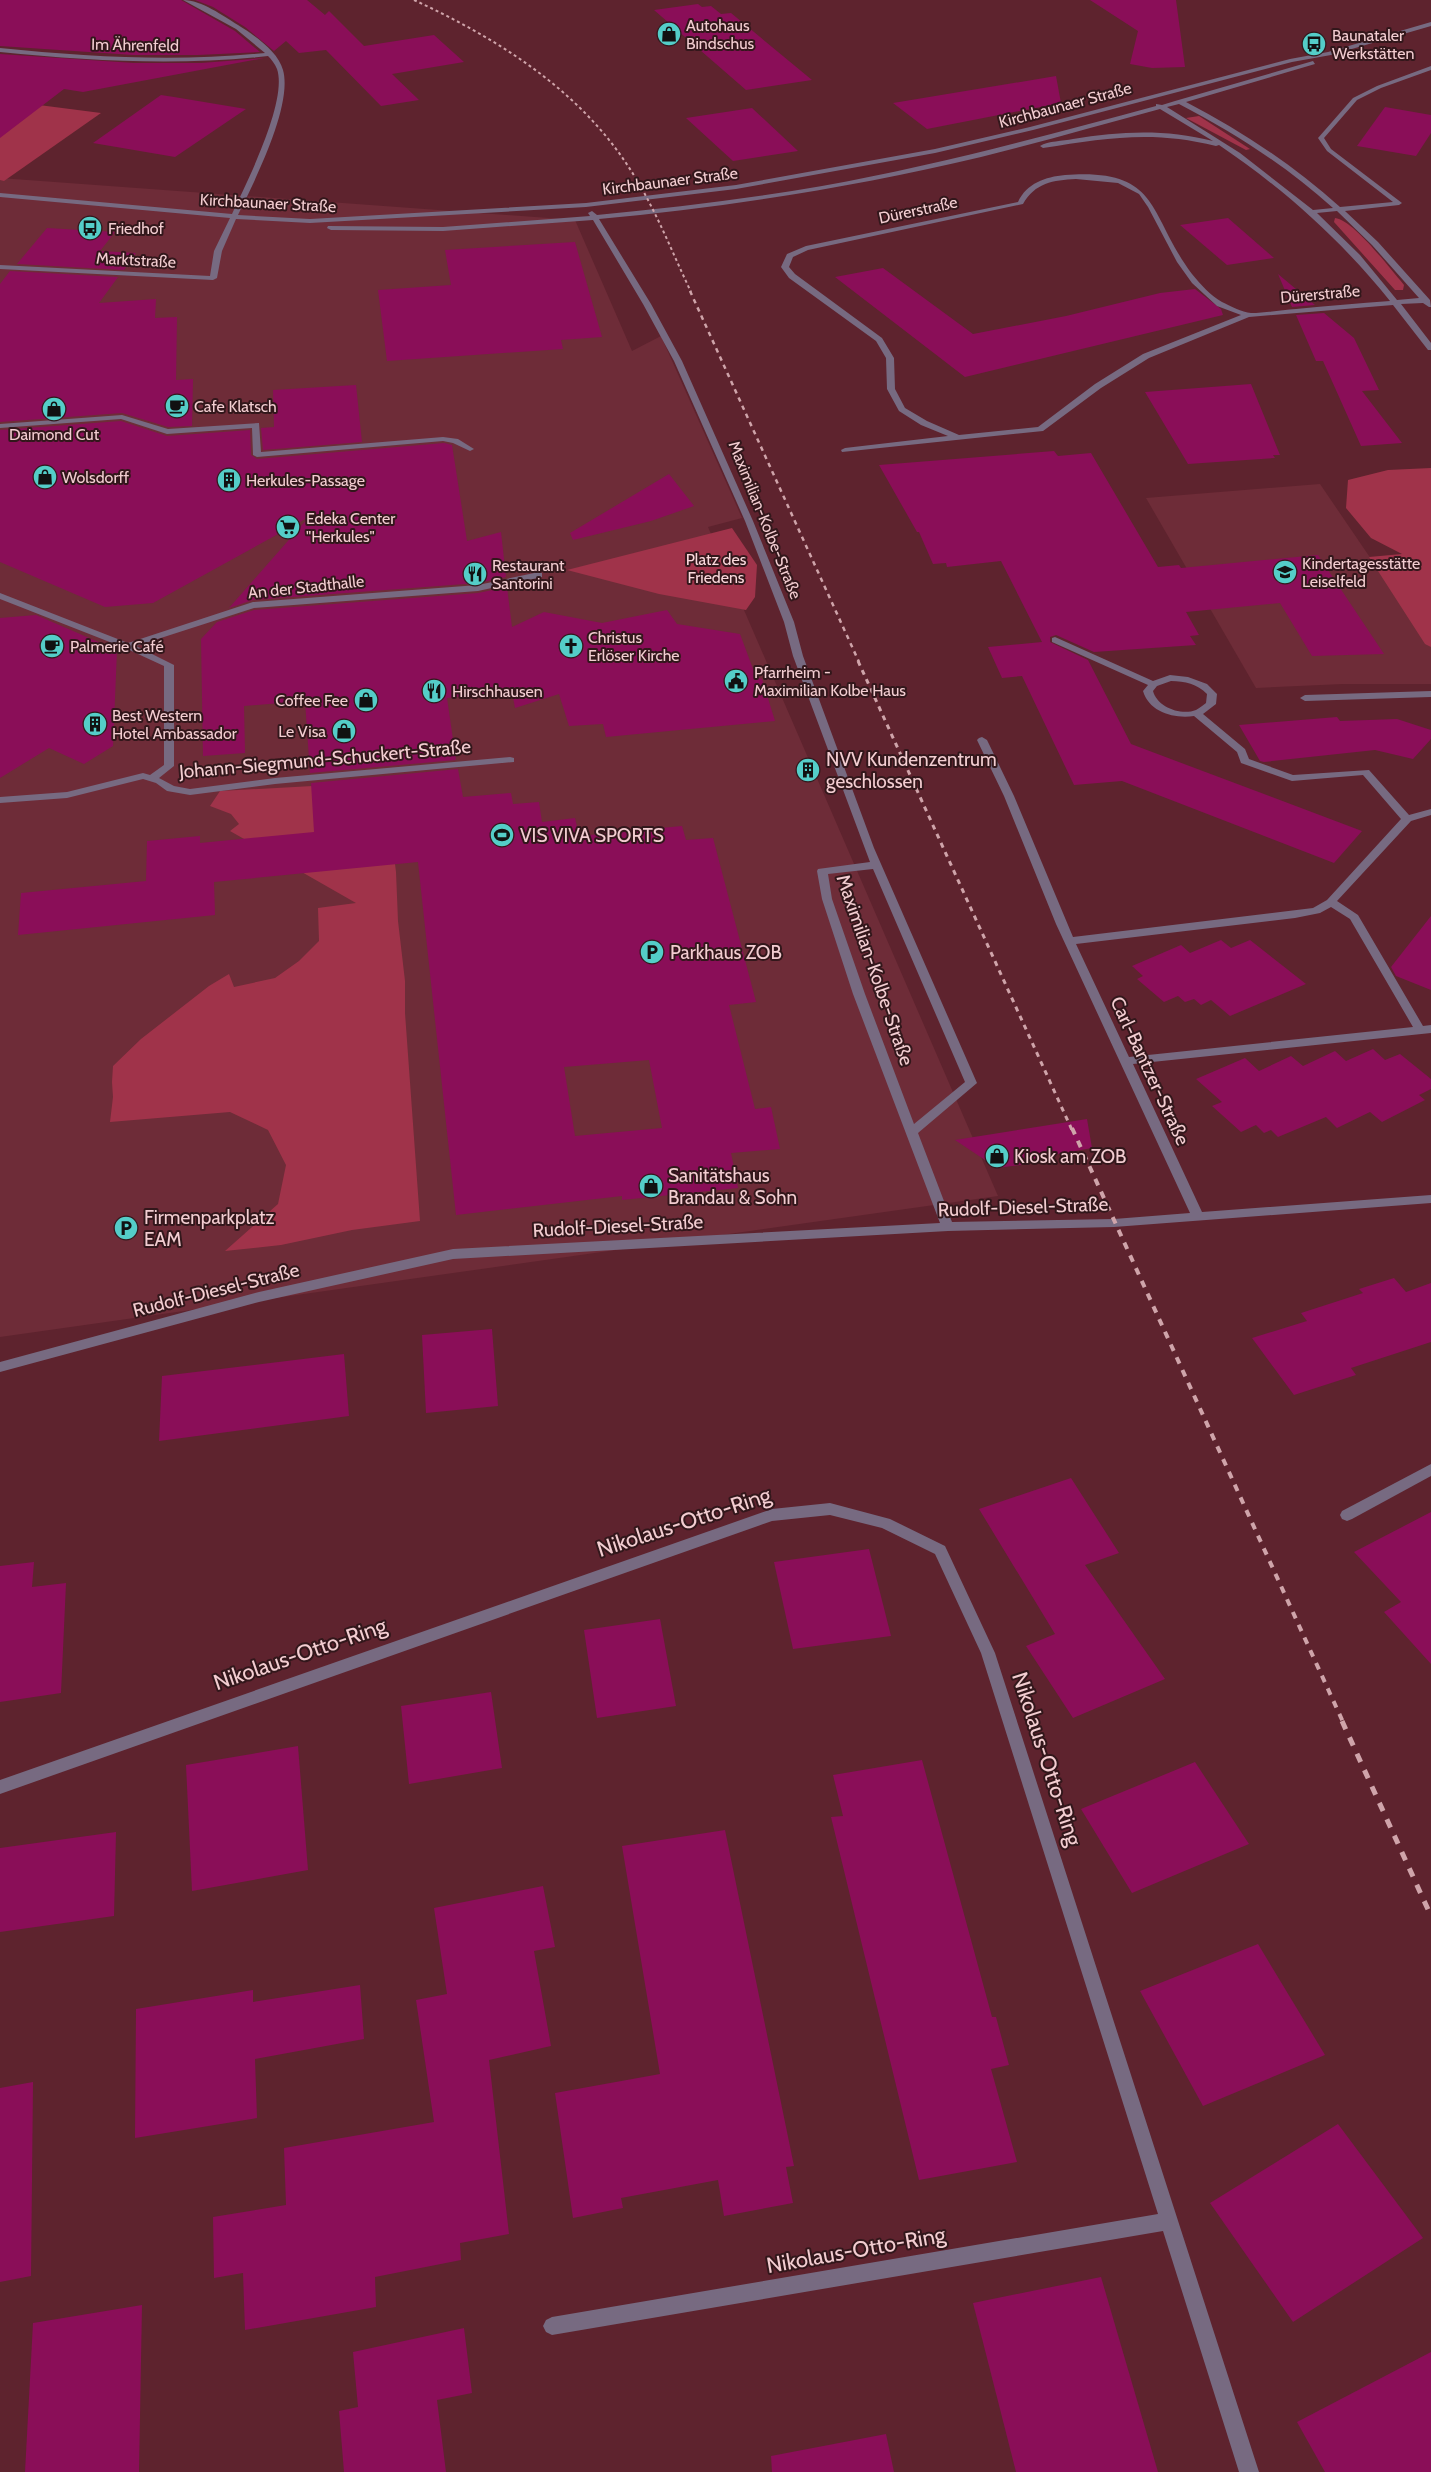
<svg xmlns="http://www.w3.org/2000/svg" width="1431" height="2472" font-family="Cabin,sans-serif">
	<style>
		.built { fill: #6e2c38 }
		.green { fill: #a0334a }
		.building { fill: #8a0e58; fill-rule: evenodd }
		.lines { fill: none; stroke-linecap: round; stroke-linejoin: round }
		.minor { fill: #776a81; fill-rule: evenodd }
		.rail-far4 { stroke: #cfa4aa; stroke-width: 2; stroke-dasharray: 3 3; stroke-linecap: butt }
		.rail-far3 { stroke: #cfa4aa; stroke-width: 2.5; stroke-dasharray: 4.5 4.5; stroke-linecap: butt }
		.rail-far2 { stroke: #cfa4aa; stroke-width: 3; stroke-dasharray: 5 5; stroke-linecap: butt }
		.rail-far1 { stroke: #cfa4aa; stroke-width: 4; stroke-dasharray: 7 7; stroke-linecap: butt }
		.rail { stroke: #cfa4aa; stroke-width: 5; stroke-dasharray: 9 9; stroke-linecap: butt }
		.labels { text-anchor: middle; dominant-baseline: central; stroke-width: 4; stroke-linejoin: round; paint-order: stroke }
		.far-poi-label { font-size: 16px; fill: #f3cdd1; stroke: #32171b; text-anchor: start }
		.far-street-label { font-size: 16px; fill: #f3cdd1; stroke: #32171b }
		.far-park-label { font-size: 16px; fill: #fbd8dc; stroke: #32171b }
		.street-label { font-size: 19px; fill: #f3cdd1; stroke: #32171b }
		.poi-label { font-size: 19px; fill: #f3cdd1; stroke: #32171b; text-anchor: start }
		.near-street-label { font-size: 22px; fill: #f3cdd1; stroke: #32171b }
	</style>
	<rect width="100%" height="100%" fill="#5e232e"/>
	<g class="built">
		<polygon points="0,178 575,220 632,351 661,336 742,518 708,527 998,1196 0,1337"/>
		<polygon points="1320,484 1431,647 1431,684 1343,684 1256,688 1146,498"/>
	</g>
	<g class="green">
		<polygon points="0,100 101,113 4,181 0,180"/>
		<polygon points="1199,116 1250,149 1246,150 1186,118"/>
		<path d="M1335 218C1353 220 1387 265 1400 280L1404 285 1403 290H1395L1334 222Z"/>
		<polygon points="1431,468 1431,647 1425,644 1369,557 1402,554 1371,538 1346,508 1348,480 1388,470"/>
		<polygon points="732,528 757,565 755,597 746,610 659,594 567,570"/>
		<polygon points="385,782 396,872 398,921 405,981 405,1013 420,1221 352,1230 281,1245 225,1251 278,1204 286,1165 268,1130 230,1112 110,1122 113,1097 112,1082 113,1066 141,1039 209,986 229,974 234,987 275,978 299,961 319,941 318,908 356,903 230,831 239,824 231,814 210,806 220,791"/>
	</g>
	<g class="building">
		<polygon points="0,0 181,0 235,31 260,52 198,55 133,55 0,46"/>
		<polygon points="195,0 307,0 325,15 329,11 364,46 434,35 464,62 392,74 419,100 381,106 326,50 299,53 286,41 274,51 245,27 213,7"/>
		<polygon points="1090,0 1176,0 1185,67 1152,68 1130,64 1138,31"/>
		<polygon points="698,4 702,7 711,6 721,14 731,13 812,80 746,90 654,10"/>
		<polygon points="0,54 134,63 201,63 264,58 83,92 64,89 0,138"/>
		<polygon points="1056,76 1061,103 927,129 893,103"/>
		<polygon points="161,95 174,97 246,109 175,157 93,143"/>
		<polygon points="1385,107 1431,115 1431,133 1416,156 1357,146"/>
		<polygon points="752,108 798,151 733,161 686,118"/>
		<polygon points="1228,218 1274,258 1227,265 1180,225"/>
		<polygon points="47,228 115,232 100,251 136,253 124,270 17,264"/>
		<polygon points="575,242 602,337 561,340 563,349 387,361 378,290 451,285 445,250"/>
		<polygon points="883,268 973,334 1066,316 1160,293 1195,289 1221,309 1223,315 965,377 835,277"/>
		<polygon points="10,271 118,277 99,303 156,299 155,318 177,317 176,380 193,379 192,426 168,427 122,413 0,422 0,284"/>
		<polygon points="1278,274 1315,305 1292,307"/>
		<polygon points="1324,313 1354,338 1379,390 1362,391 1402,443 1361,446 1323,361 1316,361 1296,315"/>
		<polygon points="1251,384 1280,455 1273,455 1275,458 1188,464 1145,392"/>
		<polygon points="356,385 362,442 263,450 261,428 274,427 273,390"/>
		<polygon points="121,421 167,436 250,430 251,455 257,459 444,443 452,445 467,541 501,532 506,577 478,583 253,600 229,608 309,517 153,603 105,607 0,562 0,430"/>
		<polygon points="1054,451 1058,456 1091,453 1158,567 1179,565 1181,568 1318,555 1384,654 1312,656 1280,603 1186,612 1199,635 1190,636 1196,645 1094,652 1056,635 1050,637 1050,642 1088,660 1131,744 1362,831 1334,863 1122,781 1074,785 1022,676 1002,678 988,647 1042,642 1001,561 947,567 946,563 933,564 919,532 917,532 879,465"/>
		<polygon points="669,474 694,506 651,521 573,540 570,533"/>
		<polygon points="507,587 512,627 544,612 602,623 667,610 677,624 740,634 756,677 762,679 775,721 606,737 603,724 569,726 559,694 515,708 512,692 447,698 456,760 310,773 305,701 244,706 245,753 203,756 201,639 217,622 254,610 478,593"/>
		<polygon points="36,615 117,650 113,746 84,764 49,748 0,778 0,618"/>
		<polygon points="1337,717 1340,721 1397,719 1431,730 1431,739 1413,759 1375,750 1264,762 1260,761 1239,725"/>
		<path d="M458 769 463 797 511 793 513 804 539 802 542 822 575 818 579 836 682 826 686 840 713 838 756 1002 729 1005 755 1109 771 1107 780 1149 731 1153 738 1188 622 1200V1196L456 1215 418 862 214 882 215 915 18 935 21 893 146 881 147 841 200 836V843L314 832 311 783ZM649 1060 662 1128 575 1136 564 1067Z"/>
		<polygon points="1431,916 1431,990 1396,976 1391,967"/>
		<polygon points="1221,940 1231,948 1250,940 1306,984 1230,1016 1211,1000 1201,1005 1194,999 1185,1002 1178,996 1164,1002 1137,979 1143,976 1132,966 1181,945 1190,953"/>
		<polygon points="1373,1049 1385,1060 1400,1054 1431,1079 1431,1089 1419,1095 1425,1100 1382,1122 1370,1112 1337,1128 1326,1117 1278,1137 1271,1130 1264,1133 1256,1125 1241,1132 1212,1106 1222,1102 1196,1079 1245,1058 1259,1071 1291,1056 1303,1066 1335,1051 1346,1061"/>
		<polygon points="1087,1119 1092,1148 1025,1160 1028,1164 997,1168 955,1140"/>
		<polygon points="1394,1278 1406,1292 1431,1283 1431,1342 1351,1368 1356,1375 1294,1395 1252,1338 1307,1321 1301,1313 1363,1293 1359,1289"/>
		<polygon points="492,1329 498,1406 426,1413 422,1335"/>
		<polygon points="344,1354 349,1416 159,1441 162,1376"/>
		<polygon points="1071,1478 1119,1553 1085,1565 1165,1679 1073,1718 1026,1646 1055,1634 979,1509"/>
		<polygon points="1431,1512 1431,1664 1384,1612 1401,1602 1354,1552"/>
		<polygon points="869,1549 891,1636 793,1649 774,1562"/>
		<polygon points="34,1562 32,1587 66,1583 61,1693 0,1702 0,1566"/>
		<polygon points="660,1619 676,1706 597,1718 584,1630"/>
		<polygon points="491,1692 502,1768 409,1784 401,1706"/>
		<polygon points="298,1746 308,1870 192,1891 186,1765"/>
		<polygon points="922,1760 992,2017 996,2017 1009,2065 991,2069 1017,2162 919,2180 831,1817 843,1816 833,1775"/>
		<polygon points="1195,1762 1249,1844 1132,1893 1081,1809"/>
		<polygon points="725,1830 794,2166 786,2167 793,2203 724,2216 718,2180 621,2198 623,2208 573,2218 555,2093 660,2074 622,1846"/>
		<polygon points="116,1832 114,1916 0,1932 0,1848"/>
		<polygon points="543,1886 555,1947 534,1951 551,2046 489,2060 509,2234 460,2243 461,2260 375,2277 376,2307 245,2330 243,2273 214,2278 213,2217 286,2205 284,2148 434,2122 416,2000 447,1994 434,1908"/>
		<polygon points="1258,1944 1325,2055 1203,2106 1140,1991"/>
		<polygon points="360,1985 364,2039 255,2059 257,2118 135,2138 136,2009 253,1990 253,2002"/>
		<polygon points="33,2082 31,2276 0,2282 0,2088"/>
		<polygon points="1338,2124 1423,2238 1293,2322 1210,2203"/>
		<polygon points="1101,2277 1158,2472 1016,2472 973,2303"/>
		<polygon points="142,2305 139,2472 25,2472 33,2323"/>
		<polygon points="464,2328 472,2393 437,2400 446,2472 344,2472 339,2411 358,2407 353,2352"/>
		<polygon points="1431,2352 1431,2472 1325,2472 1297,2422"/>
		<polygon points="886,2434 894,2472 772,2472 771,2456"/>
	</g>
	<g class="lines">
		<g class="minor">
			<path d="M183 0C202 0 223 16 238 25 254 35 278 51 283 70 293 106 254 182 238 215L310 219 586 203 736 185 935 149 1030 127 1290 59 1328 52 1431 22V26L1331 55 1292 62 1033 130 935 153 736 189 586 207 310 223 236 219 222 251 217 278 213 280 0 269V265L210 276 214 251 230 218 0 197V193L232 214C246 184 288 101 277 69 275 64 271 59 268 56 178 66 90 61 0 52V48C89 57 176 62 265 53L236 29Z"/>
			<path d="M1313 61 1315 64 1186 102C1242 131 1293 165 1340 207L1393 202 1327 151 1318 138 1353 98 1377 86 1431 66V70L1381 88 1357 100 1324 138 1331 149 1402 203 1399 205 1345 211 1378 242 1430 300 1431 307H1429L1423 303 1401 304 1431 343V350H1428L1393 305 1249 317 1149 358 1101 388 1043 431 842 452 841 450 845 448 948 436 921 425 899 411 887 389 886 358 876 341 789 278 781 267 787 254 806 246 1018 202C1027 183 1045 177 1065 175 1162 168 1147 214 1192 274 1201 285 1210 295 1222 302 1230 306 1242 312 1251 313 1265 313 1281 310 1296 309 1327 306 1359 303 1390 301 1341 240 1284 189 1219 145L1216 146C1153 130 1106 138 1043 148L1040 146C1048 141 1063 141 1073 139 1121 131 1166 129 1213 141L1160 109C1101 125 1041 142 981 157 856 187 727 207 599 219L651 304 682 361 753 521 794 622 803 656 874 848 977 1083 918 1133 952 1222 1114 1219 1190 1213 1056 924 1004 796 977 740 979 738 982 737 987 740 1014 796 1073 937 1313 908 1327 900 1401 819 1363 775 1292 781 1241 763 1237 752 1194 716C1174 719 1149 712 1143 691L1148 685 1052 642V638L1055 637 1153 681 1170 675 1188 677 1207 684 1217 694 1216 704 1203 714 1245 749 1249 759 1293 775 1369 770 1409 815 1431 809V815L1411 821 1337 901 1358 915 1423 1026 1431 1025V1033L1133 1064 1202 1212 1431 1195V1203L1114 1227 948 1231 453 1259 259 1302 0 1372V1362L259 1292 453 1249 940 1223 853 994 822 899 817 871 818 869 870 862 793 656 784 622 745 521 674 361 643 304 593 220 443 231 331 230 327 228 328 226 443 227 590 216 588 213 592 211 597 215C672 208 747 199 822 186 934 166 1045 136 1156 106V104L1162 105 1175 101ZM1179 104C1235 133 1286 166 1333 208L1313 210 1240 153 1167 107ZM1076 179 1118 183 1139 194 1148 207 1177 262 1192 283 1217 306 1241 315 1143 354 1095 384 1038 427 959 435 927 421 905 408 895 389 894 358 882 338 795 274 789 267 793 257 808 250 1023 204C1035 183 1053 180 1076 179ZM1337 211 1372 245 1419 298 1397 300 1360 255 1317 213ZM1171 681C1185 681 1197 684 1207 694L1206 703C1203 705 1200 708 1196 710 1181 716 1157 707 1153 691L1157 686ZM873 869 965 1082 914 1124 865 994 832 899 828 874ZM1331 907 1350 919 1413 1027 1129 1057 1076 944 1295 918 1320 913Z"/>
			<polygon points="122,415 168,429 259,423 261,452 443,437 458,439 474,449 470,451 453,443 443,441 257,457 253,455 252,428 167,434 121,419 0,428 0,424"/>
			<polygon points="539,572 542,573 542,577 478,591 254,608 136,646 174,665 174,766 159,778 174,786 190,789 275,778 510,757 514,758 514,762 275,784 190,795 167,791 156,783 143,779 67,798 0,803 0,797 67,792 143,773 150,775 164,765 164,666 125,648 0,599 0,593 128,643 253,602 478,585"/>
			<polygon points="1431,691 1431,697 1305,701 1300,698 1305,695"/>
			<polygon points="1431,1464 1431,1476 1352,1519 1347,1521 1342,1519 1340,1515 1342,1511"/>
			<polygon points="830,1503 890,1519 945,1546 995,1653 1259,2472 1239,2472 1163,2231 552,2335 546,2332 543,2326 546,2320 552,2317 1158,2214 981,1653 935,1554 882,1528 830,1515 772,1521 0,1794 0,1780 772,1509"/>
		</g>
		<path class="rail-far4" d="M414 0C496 38 577 88 628 166 654 205 671 250 691 292"/>
		<polyline class="rail-far3" points="690,291 859,662"/>
		<polyline class="rail-far2" points="858,661 1072,1130"/>
		<polyline class="rail-far1" points="1072,1128 1343,1722"/>
		<polyline class="rail" points="1342,1721 1431,1916"/>
	</g>
	<defs>
		<g id="shop-disc" transform="scale(1.25)"><circle r="9.5" fill="#54cdc8" stroke="#32171b"/><path d="M-5-2.5h2.3a2.7 3.5 0 0 1 5.4 0H5L5.5 6h-11ZM-1.5-2.5h3a1.5 2.3 0 0 0-3 0Z" fill="#111"/></g>
		<g id="bus-disc" transform="scale(1.25)"><circle r="9.5" fill="#54cdc8" stroke="#32171b"/><path d="M-5-6H5V4H4V6H2V4H-2V6H-4V4H-5ZM-3.5-4V0h7V-4ZM-3.5 1.2v1.5H-2V1.2ZM2 1.2v1.5H3.5V1.2Z" fill="#111"/></g>
		<g id="cafe-disc" transform="scale(1.25)"><circle r="9.5" fill="#54cdc8" stroke="#32171b"/><path d="M-5.5-4.5H6V0H3Q3 3.5 0 3.5H-2.5Q-5.5 3.5-5.5 0ZM3-3.2v2h1.7v-2ZM-6 4.5H4V6H-6Z" fill="#111"/></g>
		<g id="building-disc" transform="scale(1.25)"><circle r="9.5" fill="#54cdc8" stroke="#32171b"/><path d="M-4-6H4V6H1V3H-1V6H-4ZM-2.5-4.3h1.7v1.8h-1.7ZM.8-4.3h1.7v1.8H.8ZM-2.5-1h1.7V.8h-1.7ZM.8-1h1.7V.8H.8Z" fill="#111"/></g>
		<g id="supermarket-disc" transform="scale(1.25)"><circle r="9.5" fill="#54cdc8" stroke="#32171b"/><path d="M-6-5.5h2.5l.6 2H6L4.5 2H-2.5L-4.4-4H-6ZM-1.5 3.2a1.3 1.3 0 1 0 .1 0ZM3 3.2a1.3 1.3 0 1 0 .1 0Z" fill="#111"/></g>
		<g id="school-disc" transform="scale(1.25)"><circle r="9.5" fill="#54cdc8" stroke="#32171b"/><path d="M0-5L7-2L0 1L-7-2ZM-4 1L0 2.5L4 1V4Q0 6-4 4Z" fill="#111"/></g>
		<g id="restaurant-disc" transform="scale(1.25)"><circle r="9.5" fill="#54cdc8" stroke="#32171b"/><path d="M-5-6h1v4h1v-4h1v4h1v-4h1v5L-1.5 .5V6h-2V.5L-5-1ZM5-6V6H3V1.5H1.5Q1.5-4 5-6Z" fill="#111"/></g>
		<g id="church-disc" transform="scale(1.25)"><circle r="9.5" fill="#54cdc8" stroke="#32171b"/><path d="M-1.2-6h2.4v3.5h3.3v2.4h-3.3V6h-2.4V-.1h-3.3v-2.4h3.3Z" fill="#111"/></g>
		<g id="civic-disc" transform="scale(1.25)"><circle r="9.5" fill="#54cdc8" stroke="#32171b"/><path d="M-.6-6.5H3V-4.5H.6V-3L4-1V1h2V6H-6V1h2V-1L-.6-3ZM-1.2 2.5V6h2.4V2.5Z" fill="#111"/></g>
		<g id="stadium-disc" transform="scale(1.25)"><circle r="9.5" fill="#54cdc8" stroke="#32171b"/><path d="M0-5a6.5 5 0 1 0 0 10a6.5 5 0 1 0 0-10ZM-3.5-1.8h7v3.6h-7Z" fill="#111"/></g>
		<g id="parking-disc" transform="scale(1.25)"><circle r="9.5" fill="#54cdc8" stroke="#32171b"/><path d="M-3.5-5.5H1a3.5 3.5 0 0 1 0 7H-1V5.5H-3.5ZM-1-3.4V-.6H.8a1.4 1.4 0 0 0 0-2.8Z" fill="#111"/></g>
	</defs>
	<g fill-rule="evenodd">
		<use href="#shop-disc" x="669" y="34"/>
		<use href="#bus-disc" x="1314" y="44"/>
		<use href="#bus-disc" x="90" y="228"/>
		<use href="#cafe-disc" x="177" y="406"/>
		<use href="#shop-disc" x="54" y="409"/>
		<use href="#shop-disc" x="45" y="477"/>
		<use href="#building-disc" x="229" y="480"/>
		<use href="#supermarket-disc" x="288" y="527"/>
		<use href="#school-disc" x="1285" y="572"/>
		<use href="#restaurant-disc" x="475" y="574"/>
		<use href="#cafe-disc" x="52" y="646"/>
		<use href="#church-disc" x="571" y="646"/>
		<use href="#civic-disc" x="736" y="681"/>
		<use href="#restaurant-disc" x="434" y="691"/>
		<use href="#shop-disc" x="366" y="700"/>
		<use href="#building-disc" x="95" y="724"/>
		<use href="#shop-disc" x="344" y="731"/>
		<use href="#building-disc" x="808" y="770"/>
		<use href="#stadium-disc" x="502" y="835"/>
		<use href="#parking-disc" x="652" y="952"/>
		<use href="#shop-disc" x="997" y="1156"/>
		<use href="#shop-disc" x="651" y="1186"/>
		<use href="#parking-disc" x="126" y="1228"/>
	</g>
	<g class="labels">
		<g class="far-poi-label">
			<text x="686" y="25">Autohaus<tspan x="686" dy="18">Bindschus</tspan></text>
			<text x="1332" y="35">Baunataler<tspan x="1332" dy="18">Werkstätten</tspan></text>
			<text x="108" y="228">Friedhof</text>
			<text x="194" y="406">Cafe Klatsch</text>
			<text x="54" y="434" text-anchor="middle">Daimond Cut</text>
			<text x="62" y="477">Wolsdorff</text>
			<text x="246" y="480">Herkules-Passage</text>
			<text x="306" y="518">Edeka Center<tspan x="306" dy="18">"Herkules"</tspan></text>
			<text x="1302" y="563">Kindertagesstätte<tspan x="1302" dy="18">Leiselfeld</tspan></text>
			<text x="492" y="565">Restaurant<tspan x="492" dy="18">Santorini</tspan></text>
			<text x="588" y="637">Christus<tspan x="588" dy="18">Erlöser Kirche</tspan></text>
			<text x="70" y="646">Palmerie Café</text>
			<text x="754" y="672">Pfarrheim -<tspan x="754" dy="18">Maximilian Kolbe Haus</tspan></text>
			<text x="452" y="691">Hirschhausen</text>
			<text x="348" y="700" text-anchor="end">Coffee Fee</text>
			<text x="112" y="715">Best Western<tspan x="112" dy="18">Hotel Ambassador</tspan></text>
			<text x="326" y="731" text-anchor="end">Le Visa</text>
		</g>
		<g class="far-street-label">
			<text transform="translate(135 45) rotate(1)">Im Ährenfeld</text>
			<text transform="translate(1065 105) rotate(-15)">Kirchbaunaer Straße</text>
			<text transform="translate(670 181) rotate(-7)">Kirchbaunaer Straße</text>
			<text transform="translate(268 203) rotate(3)">Kirchbaunaer Straße</text>
			<text transform="translate(918 210) rotate(-12)">Dürerstraße</text>
			<text transform="translate(136 260) rotate(3)">Marktstraße</text>
			<text transform="translate(1320 294) rotate(-5)">Dürerstraße</text>
			<text transform="translate(765 520) rotate(68)">Maximilian-Kolbe-Straße</text>
			<text transform="translate(306 587) rotate(-6)">An der Stadthalle</text>
		</g>
		<g class="far-park-label">
			<text x="716" y="559">Platz des<tspan x="716" dy="18">Friedens</tspan></text>
		</g>
		<g class="street-label">
			<text transform="translate(325 759) rotate(-5)">Johann-Siegmund-Schuckert-Straße</text>
			<text transform="translate(875 970) rotate(71)">Maximilian-Kolbe-Straße</text>
			<text transform="translate(1150 1071) rotate(65)">Carl-Bantzer-Straße</text>
			<text transform="translate(1023 1207) rotate(-2)">Rudolf-Diesel-Straße</text>
			<text transform="translate(618 1226) rotate(-3)">Rudolf-Diesel-Straße</text>
			<text transform="translate(216 1290) rotate(-14)">Rudolf-Diesel-Straße</text>
		</g>
		<g class="poi-label">
			<text x="826" y="759">NVV Kundenzentrum<tspan x="826" dy="22">geschlossen</tspan></text>
			<text x="520" y="835">VIS VIVA SPORTS</text>
			<text x="670" y="952">Parkhaus ZOB</text>
			<text x="1014" y="1156">Kiosk am ZOB</text>
			<text x="668" y="1175">Sanitätshaus<tspan x="668" dy="22">Brandau &amp; Sohn</tspan></text>
			<text x="144" y="1217">Firmenparkplatz<tspan x="144" dy="22">EAM</tspan></text>
		</g>
		<g class="near-street-label">
			<text transform="translate(684 1522) rotate(-18)">Nikolaus-Otto-Ring</text>
			<text transform="translate(300 1654) rotate(-19)">Nikolaus-Otto-Ring</text>
			<text transform="translate(1047 1759) rotate(72)">Nikolaus-Otto-Ring</text>
			<text transform="translate(856 2250) rotate(-10)">Nikolaus-Otto-Ring</text>
		</g>
	</g>
</svg>
